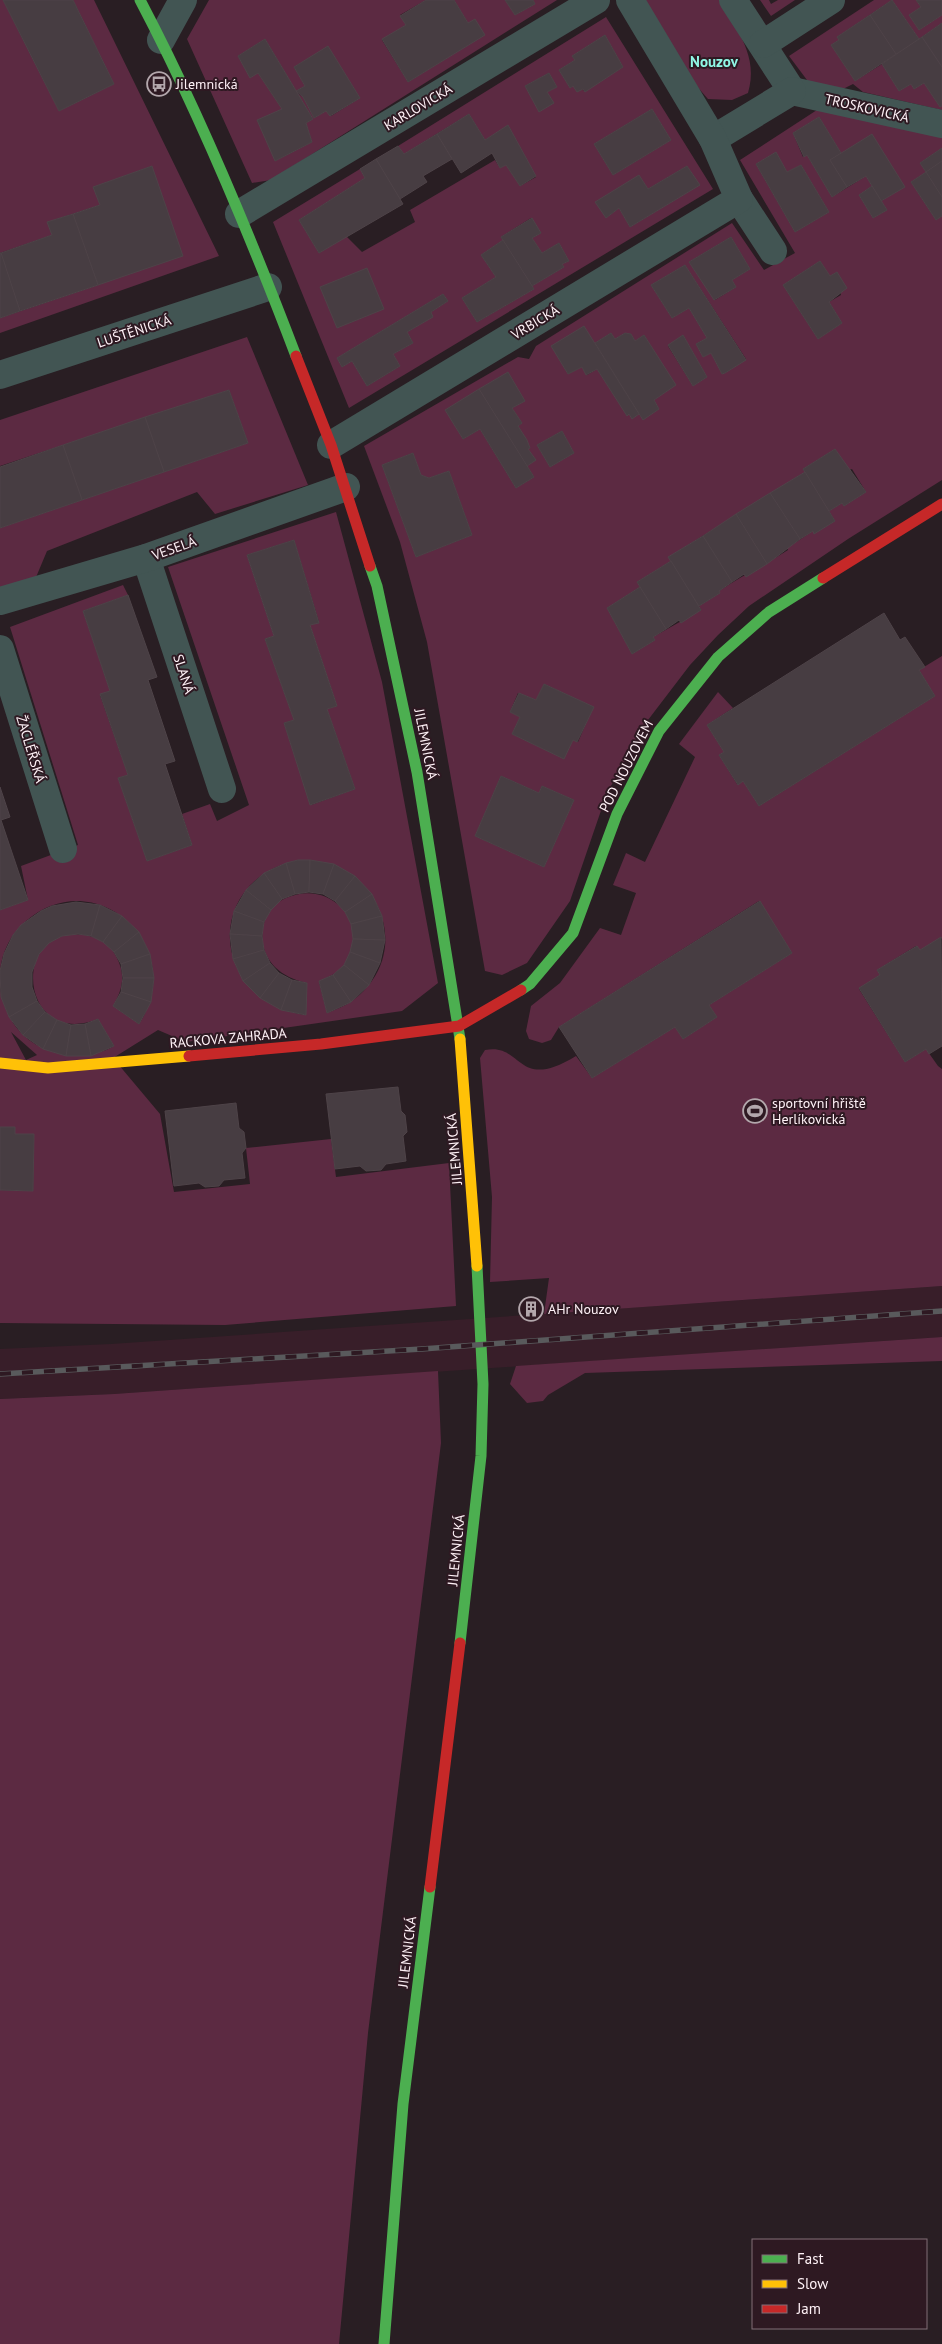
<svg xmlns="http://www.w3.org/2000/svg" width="942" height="2344" font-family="'PT Sans',sans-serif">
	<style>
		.built { fill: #381e29 }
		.green { fill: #5c2a42; fill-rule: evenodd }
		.building { fill: #473d42; stroke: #4e4348 }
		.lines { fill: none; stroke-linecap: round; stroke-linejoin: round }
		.street { stroke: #425553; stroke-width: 28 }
		.fast { stroke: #4caf50; stroke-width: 11 }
		.slow { stroke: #ffc107; stroke-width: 11 }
		.jam { stroke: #c62828; stroke-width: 11 }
		.rail-casing { stroke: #595a5c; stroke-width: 5.5 }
		.rail { stroke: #2e1922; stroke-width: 4; stroke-dasharray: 11; stroke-linecap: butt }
		.labels { text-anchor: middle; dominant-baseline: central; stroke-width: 4; stroke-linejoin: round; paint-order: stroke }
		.poi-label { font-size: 14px; fill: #fef1f6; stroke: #2e1922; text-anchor: start }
		.street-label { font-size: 14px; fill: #fef1f6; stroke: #2e1922 }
		.neighbourhood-label { font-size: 15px; font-weight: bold; fill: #90f7e5; stroke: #2e1922 }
	</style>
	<rect width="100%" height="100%" fill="#291e23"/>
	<polygon class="built" points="942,1286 942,1337 114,1394 0,1399 0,1349 111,1344"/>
	<g class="green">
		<polygon points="0,0 3,0 59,111 114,84 73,0 94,0 219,256 0,333 0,318 98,285 152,166 94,187 100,205 48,222 52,235 0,253"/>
		<path d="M209 0H426L400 15 406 25 382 40 408 82 484 35 468 23 454 0H505L515 15 535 4 533 0H557L271 180 252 183 187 39ZM265 39 296 91 305 86 294 67 328 47 360 98 331 116 326 111 314 118 303 97 297 93 313 119 306 123 312 142 275 161 282 109 258 73 250 77 238 56Z"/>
		<path d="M645 0H720C737 30 759 57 748 93L732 100 708 99 694 83Z"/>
		<polygon points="760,0 769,0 771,4 778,0 795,0 771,16"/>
		<polygon points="874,0 916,0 921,7 909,15 919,30 942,15 942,23 919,39 892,0 837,37 839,40 831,45 855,81 882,64 899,91 911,84 914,89 924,83 940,107 942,106 942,110 863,92 853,84 839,91 810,84 789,56"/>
		<path d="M606 17 713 189 349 408 273 222 360 169 365 178 299 220 319 253 346 236 362 252 415 222 410 210 495 160 500 168 506 165 520 186 536 177 508 126 485 140 469 114 404 154 398 146ZM605 35 623 67 585 91 573 86 570 88 559 70 575 60 572 56ZM549 73 557 87 547 92 553 103 539 111 525 86ZM652 109 671 140 613 175 594 144ZM687 166 699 185 630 227 619 208 606 218 639 176 648 189ZM531 218 541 233 532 238 542 253 559 243 569 261 562 264 564 267 532 286 534 289 477 322 462 298 496 277 481 255 503 240 501 237ZM443 294 448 301 431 312 432 317 407 332 413 343 393 354 400 366 367 386 352 361 342 367 337 358Z"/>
		<path d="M820 108 942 133V148L920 163 926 172 911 182 936 220 942 216V480L848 539 749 606 718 635 690 665 648 720 607 793 570 901 527 963 502 975 485 971 427 642 400 542 364 446 518 357 529 359 536 346 732 223 764 270 795 253 740 160ZM819 117 841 153 904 187 881 201 887 210 873 218 859 195 872 186 866 176 832 197 807 155 803 157 793 133ZM776 153 787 172 801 165 829 212 795 232 756 164ZM731 237 750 269 732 280 736 287 715 300 689 262ZM820 261 830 276 837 272 841 295 829 302 842 323 818 339 783 285ZM685 265 746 359 725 373 722 374 711 353 703 357 696 344 707 338 689 308 672 318 651 285ZM611 333 615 339 625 333 631 334 635 341 644 335 675 385 654 400 659 409 643 419 639 414 627 415 597 369 587 375 582 367 568 374 552 346 595 343ZM683 335 707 377 693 386 668 346ZM524 401 512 408 522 423 518 426 530 448 528 449 535 460 527 466 534 477 516 488 480 429 463 439 446 410ZM562 431 574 453 550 467 537 445ZM835 449 849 470 852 469 866 492 844 506 842 503 829 511 835 521 814 533 813 531 787 548 788 550C765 565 741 576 719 591L720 593 699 606 701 610 653 637 655 640 632 654 607 608 640 587 637 582 671 561 669 557 805 472 803 469ZM413 453 421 475 429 478 449 471 472 535 416 557 382 465ZM544 684 593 707 578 742 573 740 563 758 512 734 520 717 510 712 518 693 536 700ZM501 776 539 793 542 786 574 800 544 867 475 836Z"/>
		<polygon points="247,337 308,485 215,514 197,492 47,551 34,582 0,590 0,528 248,443 229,390 0,466 0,420"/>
		<path d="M336 512 382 682 438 983 402 1011 186 1042 158 1030 113 1058 160 1114 174 1192 250 1184 246 1148 331 1139 336 1177 449 1163 456 1306 225 1325 0 1323V1190L33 1191 34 1135 15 1134V1127H0V989C8 1033 40 1058 85 1054 96 1053 104 1052 114 1046L98 1019C19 1050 9 923 85 935 97 937 110 944 116 956 126 974 123 989 113 1006L139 1024C190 947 95 861 26 921 11 933 2 952 0 971V910L28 900 21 866 78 845 10 627 123 585 128 595 83 611 110 691 100 695 128 775 118 778 147 861 192 845 182 814 210 804 217 821 249 805 168 567ZM294 540 319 622 310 625 337 706 327 709 355 789 311 805 284 723 294 720 265 639 274 636 247 555ZM298 860C379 857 418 953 352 1001 345 1006 336 1009 327 1013L319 982C328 977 338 973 344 965 373 925 331 878 286 898 276 902 267 913 264 923 256 955 277 977 307 983L305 1015C208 999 204 880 298 860ZM11 1032 37 1055 26 1060Z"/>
		<path d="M942 656V939L941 938 920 950 916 946 877 970 880 975 859 989 905 1062 926 1049 938 1066 942 1069V1286L544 1314 549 1278 490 1282 492 1197 480 1058 485 1050C523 1042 516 1093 576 1056L592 1078 675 1027 683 1039 717 1017 709 1005 792 953 759 901 559 1027 551 1040 542 1043 529 1039 526 1031 531 1006 560 983 600 928 621 935 636 893 613 885 626 853 645 862 695 757 679 744 718 692 733 708 707 725 724 752 719 755 737 784 743 781 759 806 935 696 919 670Z"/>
		<polygon points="942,1337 942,1361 585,1373 548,1395 543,1401 527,1403 510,1384 516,1366"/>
		<polygon points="438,1371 441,1443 368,2033 339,2344 0,2344 0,1399 114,1394"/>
	</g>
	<g class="building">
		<polygon points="3,0 73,0 114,84 59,111"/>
		<polygon points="426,0 454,0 468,23 475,19 485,35 408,82 382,39 406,25 400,16"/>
		<polygon points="505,0 533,0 535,4 515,15"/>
		<polygon points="892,0 919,39 896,54 870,15"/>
		<polygon points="916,0 942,0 942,15 919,30 909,15 921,7"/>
		<polygon points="870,15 896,54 855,81 831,45 839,40 837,37"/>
		<polygon points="942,23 942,67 922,37"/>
		<polygon points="605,35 623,67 585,92 583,89 577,92 573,86 570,88 559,70 575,60 572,56"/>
		<polygon points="922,37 942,67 942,106 940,107 924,83 914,89 911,84 899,91 882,64"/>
		<polygon points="265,39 313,119 306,123 312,142 275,161 257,120 282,109 258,73 250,78 238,56"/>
		<polygon points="328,46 360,98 330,116 326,111 314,118 303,97 296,91 305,86 294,67"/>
		<polygon points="549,73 557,87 547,92 554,103 539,112 525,86"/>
		<polygon points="652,109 671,140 613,175 594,144"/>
		<polygon points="469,114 485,140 508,125 536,176 520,186 506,165 500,168 492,153 461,173 437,134"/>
		<polygon points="819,117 841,153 830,160 847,187 832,197 807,155 804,157 793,133"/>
		<polygon points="437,134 452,159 423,176 427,182 400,199 376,159 398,146 404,154"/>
		<polygon points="872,134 905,187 881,201 866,176 847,187 830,160"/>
		<polygon points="942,148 942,161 926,172 920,163"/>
		<polygon points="776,152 787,172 801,165 829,212 795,232 756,164"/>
		<polygon points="376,159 403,204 319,253 299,220 365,178 360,169"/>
		<polygon points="942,161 942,197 926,172"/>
		<polygon points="152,166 183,256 98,285 73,214 100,205 93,187"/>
		<polygon points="687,166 700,185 630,227 619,208 606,218 595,202 639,175 648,189"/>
		<polygon points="926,172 942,197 942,216 936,220 911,182"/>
		<polygon points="872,186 887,210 873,218 859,195"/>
		<polygon points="73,214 98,285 20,311 1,253 52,235 47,222"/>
		<polygon points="532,218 541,233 532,238 542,253 559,243 569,261 562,264 564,267 532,286 501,237"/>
		<polygon points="731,237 750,269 732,280 736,287 714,300 689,262"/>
		<polygon points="503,240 534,289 477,322 462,298 496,277 481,255"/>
		<polygon points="1,253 20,311 0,318 0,253"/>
		<polygon points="820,261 830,276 837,272 847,288 829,302 842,323 818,339 783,285"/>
		<polygon points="685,265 746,360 725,373 722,374 711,353 703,357 696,344 707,338 689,308 672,318 651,285"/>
		<polygon points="367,268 384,309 337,328 320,287"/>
		<polygon points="443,294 448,301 431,312 433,317 407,332 413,343 393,354 400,366 367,386 352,361 342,367 337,358"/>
		<polygon points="584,326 639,414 632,419 629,414 627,416 597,369 586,375 582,367 568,374 551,346"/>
		<polygon points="611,333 615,339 625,333 631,334 635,341 644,335 676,385 654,400 659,409 643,420 595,343"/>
		<polygon points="683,335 707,377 693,386 668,345"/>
		<polygon points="508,372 525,401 512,408 522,423 518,426 527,440 530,448 528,449 536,460 527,466 479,389"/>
		<polygon points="479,389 534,477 516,488 480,429 463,439 445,410"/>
		<polygon points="229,390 248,443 164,472 145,417"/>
		<polygon points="145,417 164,472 82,500 63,445"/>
		<polygon points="562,431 574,453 550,467 537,445"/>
		<polygon points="63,445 82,500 0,528 0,467"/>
		<polygon points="835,449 866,492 844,506 842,503 829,511 803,469"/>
		<polygon points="413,453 421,475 429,478 449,471 472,535 416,557 382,465"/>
		<polygon points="805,472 835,521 814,534 813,531 800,539 770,493"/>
		<polygon points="770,493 800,539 767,564 736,514"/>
		<polygon points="736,514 767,564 746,577 744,574 732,582 703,536"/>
		<polygon points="703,536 732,582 719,591 720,593 699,606 668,557"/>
		<polygon points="294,540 319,623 310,625 337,706 327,709 355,789 310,805 284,723 294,720 265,639 274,636 247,555"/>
		<polygon points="671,561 701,610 681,623 679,620 666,629 637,582"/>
		<polygon points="640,587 666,629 653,637 655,640 632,654 607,608"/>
		<polygon points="128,595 157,677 148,680 175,761 165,764 192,845 147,861 118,778 128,775 100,694 110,691 83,611"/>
		<polygon points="884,613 900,640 905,637 925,667 919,670 935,696 759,806 743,781 738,785 719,755 724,752 707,725"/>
		<polygon points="544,684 594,707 577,742 573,740 564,759 512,734 520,717 510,712 519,693 536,700"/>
		<polygon points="501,776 539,793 542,786 574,800 544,867 475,836"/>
		<polygon points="0,787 10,817 1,820 28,900 0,910"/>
		<polygon points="298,860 310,860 309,892 295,894 286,863"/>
		<polygon points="310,860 334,864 323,894 309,892"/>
		<polygon points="286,863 295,894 282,899 264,873"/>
		<polygon points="334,864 355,876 335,901 323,894"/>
		<polygon points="264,873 282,899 271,910 246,890"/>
		<polygon points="355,876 372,894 345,912 335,901"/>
		<polygon points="246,890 271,910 264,922 234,911"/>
		<polygon points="372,894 382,916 351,924 345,912"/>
		<polygon points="760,901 792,953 709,1005 717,1017 683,1039 675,1027 592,1078 559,1027"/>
		<polygon points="76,902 100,905 91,936 78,934 62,936 49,943 39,954 32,972 32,987 37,1001 9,1017 1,997 0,971 4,954 13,935 21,925 41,911 52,906"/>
		<polygon points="100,905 122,916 103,942 91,936"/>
		<polygon points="234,911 264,922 262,936 230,934"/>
		<polygon points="122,916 139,932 114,952 103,942"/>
		<polygon points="382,916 385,940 353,939 351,924"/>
		<polygon points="139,932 150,954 121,964 114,952"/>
		<polygon points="230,934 262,936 264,950 233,959"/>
		<polygon points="941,937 942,1046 929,1054 926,1049 905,1062 859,988 880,975 877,970 917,946 920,950"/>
		<polygon points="353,939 385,940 380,963 350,952"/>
		<polygon points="264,950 270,963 243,981 233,959"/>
		<polygon points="350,952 380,963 369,985 344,965"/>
		<polygon points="150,954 154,978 123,978 121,964"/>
		<polygon points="270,963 279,973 260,998 243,981"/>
		<polygon points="344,965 369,985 351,1002 333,975"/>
		<polygon points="279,973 292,980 281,1010 260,998"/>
		<polygon points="333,975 351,1002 327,1013 319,981"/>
		<polygon points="123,978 154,978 151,1002 121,992"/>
		<polygon points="292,980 307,983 306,1015 281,1010"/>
		<polygon points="121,992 151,1002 139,1024 113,1006"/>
		<polygon points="37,1001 45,1012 23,1035 9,1017"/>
		<polygon points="45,1012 57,1020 43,1049 23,1035"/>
		<polygon points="98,1019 114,1046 91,1056 85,1024"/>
		<polygon points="57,1020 71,1025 66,1056 43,1049"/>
		<polygon points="85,1024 91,1056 66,1056 71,1025"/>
		<polygon points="398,1087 401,1111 405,1115 407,1132 403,1136 406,1161 386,1164 381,1170 366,1171 360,1166 335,1169 326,1094"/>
		<polygon points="236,1103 239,1128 244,1132 246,1148 242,1153 245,1178 224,1180 219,1186 205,1187 199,1183 174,1186 165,1111"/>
		<polygon points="0,1127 15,1127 15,1134 34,1134 33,1191 0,1190"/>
		<polygon points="538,1300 539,1316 525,1317 524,1302"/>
	</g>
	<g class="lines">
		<g class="street">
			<polyline points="733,0 792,91"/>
			<polyline points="161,40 183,0"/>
			<polyline points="763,44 831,0"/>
			<polyline points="792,91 942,124"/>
			<polyline points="713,139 792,91"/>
			<polyline points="739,199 773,251"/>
			<polyline points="239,214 596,0"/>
			<polyline points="0,375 268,287"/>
			<polyline points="331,445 739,199 713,139 630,0"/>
			<polyline points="146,558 222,789"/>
			<polyline points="0,601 146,558 346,487"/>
			<polyline points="0,649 63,849"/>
		</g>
		<g class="fast">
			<path d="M140 0C200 114 250 235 296 356"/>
			<polyline points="370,566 377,586 417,772 460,1039"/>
			<polyline points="521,990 530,984 573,933 617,814 659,731 718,657 769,612 823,578"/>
			<polyline points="460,1643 481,1456 483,1384 477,1266"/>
			<polyline points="384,2344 403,2104 430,1887"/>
		</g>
		<g class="slow">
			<polyline points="460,1039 477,1266"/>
			<polyline points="0,1063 48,1068 189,1056"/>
		</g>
		<g class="jam">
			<polyline points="296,356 331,445 370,566"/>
			<polyline points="823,578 942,504"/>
			<polyline points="189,1056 321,1044 459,1026 521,990"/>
			<polyline points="430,1887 460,1643"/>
		</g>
		<g class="rail-casing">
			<polyline id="rail" points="0,1374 422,1349 942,1311"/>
		</g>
		<use href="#rail" class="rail"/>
	</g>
	<defs>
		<g id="bus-ring" transform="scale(1.25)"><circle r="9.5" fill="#2e1922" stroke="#b3a7ac" stroke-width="1.5"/><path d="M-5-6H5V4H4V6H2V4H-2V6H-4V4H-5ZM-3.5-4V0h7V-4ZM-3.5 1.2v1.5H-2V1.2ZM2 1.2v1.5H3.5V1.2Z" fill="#b3a7ac"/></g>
		<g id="stadium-ring" transform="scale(1.25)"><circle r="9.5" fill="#2e1922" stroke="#b3a7ac" stroke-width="1.5"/><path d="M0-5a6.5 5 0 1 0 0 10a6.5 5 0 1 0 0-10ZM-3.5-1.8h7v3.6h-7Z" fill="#b3a7ac"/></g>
		<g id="building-ring" transform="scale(1.25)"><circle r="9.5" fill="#2e1922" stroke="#b3a7ac" stroke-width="1.5"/><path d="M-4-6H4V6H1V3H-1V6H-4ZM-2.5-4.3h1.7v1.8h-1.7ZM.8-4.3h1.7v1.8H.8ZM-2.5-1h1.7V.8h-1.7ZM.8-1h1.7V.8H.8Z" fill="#b3a7ac"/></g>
	</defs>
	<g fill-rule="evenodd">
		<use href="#bus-ring" x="159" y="84"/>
		<use href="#stadium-ring" x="755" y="1111"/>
		<use href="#building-ring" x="531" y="1309"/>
	</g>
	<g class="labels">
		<g class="poi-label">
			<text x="176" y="84">Jilemnická</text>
			<text x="772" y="1103">sportovní hřiště<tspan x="772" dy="16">Herlíkovická</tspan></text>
			<text x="548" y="1309">AHr Nouzov</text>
		</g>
		<g class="street-label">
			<text transform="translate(418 107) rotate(-31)">KARLOVICKÁ</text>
			<text transform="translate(867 108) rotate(13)">TROSKOVICKÁ</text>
			<text transform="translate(535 322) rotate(-31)">VRBICKÁ</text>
			<text transform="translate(134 331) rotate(-18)">LUŠTĚNICKÁ</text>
			<text transform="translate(174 548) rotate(-20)">VESELÁ</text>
			<text transform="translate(184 674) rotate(72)">SLANÁ</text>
			<text transform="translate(426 744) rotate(79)">JILEMNICKÁ</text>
			<text transform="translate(31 749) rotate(73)">ŽACLÉŘSKÁ</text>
			<text transform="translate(626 766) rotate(-63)">POD NOUZOVEM</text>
			<text transform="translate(228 1038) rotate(-5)">RACKOVA ZAHRADA</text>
			<text transform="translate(454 1149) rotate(-95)">JILEMNICKÁ</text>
			<text transform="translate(456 1550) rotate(-84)">JILEMNICKÁ</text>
			<text transform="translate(407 1952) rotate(-83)">JILEMNICKÁ</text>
		</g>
		<g class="neighbourhood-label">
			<text x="714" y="61">Nouzov</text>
		</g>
	</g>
	<rect x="752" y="2239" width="175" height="90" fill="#2e1922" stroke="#816f77"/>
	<rect x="762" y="2255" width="25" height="8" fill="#4caf50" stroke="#816f77"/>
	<text x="797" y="2264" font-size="15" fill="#fef1f6">Fast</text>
	<rect x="762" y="2280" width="25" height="8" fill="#ffc107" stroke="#816f77"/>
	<text x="797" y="2289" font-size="15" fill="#fef1f6">Slow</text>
	<rect x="762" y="2305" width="25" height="8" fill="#c62828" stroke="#816f77"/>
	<text x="797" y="2314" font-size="15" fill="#fef1f6">Jam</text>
</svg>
